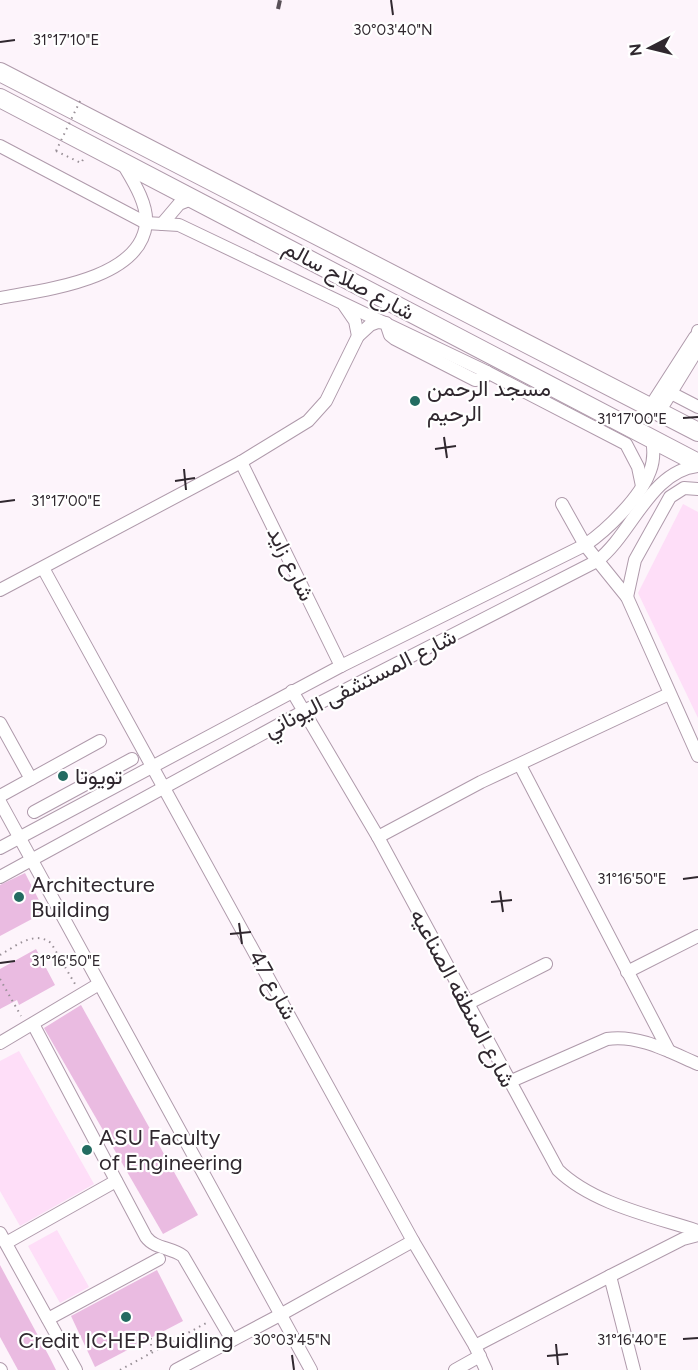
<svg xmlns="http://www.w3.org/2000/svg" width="698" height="1370" font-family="Figtree,Vazirmatn,sans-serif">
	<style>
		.green { fill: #fedef8 }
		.building { fill: #eabbe1 }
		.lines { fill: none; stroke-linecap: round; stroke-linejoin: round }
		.minor-casing { stroke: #af9aab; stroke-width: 14 }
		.highway-casing { stroke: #af9aab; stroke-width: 20 }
		.path { stroke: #999097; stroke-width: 2; stroke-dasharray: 1.5 4.5; stroke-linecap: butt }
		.minor { stroke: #fff; stroke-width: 12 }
		.highway { stroke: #fff; stroke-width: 18 }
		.rail { stroke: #585057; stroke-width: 4; stroke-dasharray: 9 4.5; stroke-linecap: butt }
		.path-bridge { stroke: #999097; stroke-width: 2; stroke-dasharray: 1.5 4.5; stroke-linecap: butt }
		.ticks { fill: none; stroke: #30282f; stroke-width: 2 }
		.poi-dot { fill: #236b61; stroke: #fff; stroke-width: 2 }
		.labels { text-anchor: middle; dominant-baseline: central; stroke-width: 4.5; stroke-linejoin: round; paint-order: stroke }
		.street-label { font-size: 22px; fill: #30282f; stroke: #fff }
		.poi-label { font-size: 22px; fill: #30282f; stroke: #fff; text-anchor: start }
		.ticks-label { font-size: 15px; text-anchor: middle; fill: #30282f; stroke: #fff; stroke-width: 4.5; stroke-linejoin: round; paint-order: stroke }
	</style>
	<rect width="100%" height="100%" fill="#fdf4fb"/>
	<g class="green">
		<polygon points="683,504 698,512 698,718 638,593"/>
		<polygon points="19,1051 94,1184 20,1226 0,1191 0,1061"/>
		<polygon points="57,1230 89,1287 60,1303 28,1246"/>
	</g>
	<g class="building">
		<polygon points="25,873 45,912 0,936 0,885"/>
		<polygon points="36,949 55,985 19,1005 17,1000 0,1009 0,969"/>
		<polygon points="81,1005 198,1215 163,1234 44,1028"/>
		<polygon points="0,1265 50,1358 56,1370 18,1370 0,1337"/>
		<polygon points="157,1270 183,1321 95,1367 71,1316"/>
	</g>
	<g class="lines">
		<g class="minor-casing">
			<g id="minor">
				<polyline points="0,146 146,223 179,225 487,372 626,444 638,467 642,486"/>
				<polyline points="162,224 179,204 194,198"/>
				<path d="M0 298C43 290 140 280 146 224 148 204 133 181 123 164"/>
				<polyline points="344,305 355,321 358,336"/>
				<polyline points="671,393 698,407"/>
				<polyline points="650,407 695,337"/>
				<polyline points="659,412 694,355 698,331"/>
				<polyline points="241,462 341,666"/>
				<polyline points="562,504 585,545 627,597 698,756"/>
				<polyline points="43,568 413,1241 475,1346 486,1370"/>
				<polyline points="0,590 241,462 308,421 326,401 358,336 370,325 378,322 386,323 390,335 395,339 475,380 483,379 487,372"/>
				<polyline points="627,597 635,560 670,497 684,488 698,489"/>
				<path d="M292 691 378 837 558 1170C593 1204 652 1216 698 1231"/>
				<polyline points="0,723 31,779"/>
				<polyline points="520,765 669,1051"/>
				<polyline points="0,796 100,741"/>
				<polyline points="0,802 311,1370"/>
				<polyline points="34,812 132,759"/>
				<polyline points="378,837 481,782 669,694"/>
				<path d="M0 848 341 666 585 545C607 530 641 497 650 471 654 461 654 450 652 439"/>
				<path d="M0 877 304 711 597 561C632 534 650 471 698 466"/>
				<polyline points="627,972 698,936"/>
				<polyline points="467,1004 546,964"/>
				<path d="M33 1024 146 1237C155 1249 171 1247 183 1256L232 1340"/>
				<polyline points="0,1043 99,984"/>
				<path d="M509 1082 607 1039C638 1034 670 1052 698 1064"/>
				<polyline points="0,1233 76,1370"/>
				<polyline points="6,1243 116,1181"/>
				<polyline points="610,1276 634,1370"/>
				<polyline points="48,1319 159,1259"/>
				<polyline points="475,1346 610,1276 683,1239 698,1235"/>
				<polyline points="0,1369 1,1370"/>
				<polyline points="176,1370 280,1315 413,1241"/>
				<polyline points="455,1370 480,1356"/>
			</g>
		</g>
		<g class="highway-casing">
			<g id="highway">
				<polyline points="0,72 698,432"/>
				<polyline points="0,98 698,463"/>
			</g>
		</g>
		<g class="path">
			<polyline points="56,151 81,163 84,158"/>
			<path d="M0 955C16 946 34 930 51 943L75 984"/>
			<polyline points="0,979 21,1016"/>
			<polyline points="151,1338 151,1354"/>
			<polyline points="120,1370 208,1322"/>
		</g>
		<use href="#minor" class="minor"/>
		<use href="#highway" class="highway"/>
		<polyline class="rail" points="278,9 280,0"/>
		<polyline class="path-bridge" points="56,151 82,97"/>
	</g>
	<path class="ticks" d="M391 0 393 15M0 42 15 40M683 418 698 417M444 437 447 458M435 449 456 446M184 469 186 490M175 481 195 478M0 502 15 500M683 879 698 877M500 891 503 912M491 902 512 900M239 923 242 944M230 934 251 932M0 963 15 961M683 1339 698 1338M556 1344 558 1365M292 1355 294 1370M547 1356 568 1354"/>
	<g class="poi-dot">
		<circle cx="415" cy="401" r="6"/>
		<circle cx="63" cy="776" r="6"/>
		<circle cx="19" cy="897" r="6"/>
		<circle cx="87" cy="1150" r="6"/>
		<circle cx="126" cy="1317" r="6"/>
	</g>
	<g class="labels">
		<g class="street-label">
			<text transform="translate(349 280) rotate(28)">شارع صلاح سالم</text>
			<text transform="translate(291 564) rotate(64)">شارع زايد</text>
			<text transform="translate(360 683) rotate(-27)">شارع المستشفى اليوناني</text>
			<text transform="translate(273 985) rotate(61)">شارع 47</text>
			<text transform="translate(463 998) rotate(62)">شارع المنطقه الصناعيه</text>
		</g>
		<g class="poi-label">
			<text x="427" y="388">مسجد الرحمن<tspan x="427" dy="25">الرحيم</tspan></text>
			<text x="75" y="776">تويوتا</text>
			<text x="31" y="884">Architecture<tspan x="31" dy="25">Building</tspan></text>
			<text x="99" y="1137">ASU Faculty<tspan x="99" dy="25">of Engineering</tspan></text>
			<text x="126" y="1340" text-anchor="middle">Credit ICHEP Buidling</text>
		</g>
	</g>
	<g class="ticks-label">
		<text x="393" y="35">30°03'40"N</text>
		<text x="66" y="45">31°17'10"E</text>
		<text x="632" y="424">31°17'00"E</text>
		<text x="66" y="506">31°17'00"E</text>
		<text x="632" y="884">31°16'50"E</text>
		<text x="66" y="966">31°16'50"E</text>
		<text x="632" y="1345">31°16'40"E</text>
		<text x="292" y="1345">30°03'45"N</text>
	</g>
	<g transform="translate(650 48) rotate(263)" stroke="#ffffff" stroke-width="4.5" paint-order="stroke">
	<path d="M0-4.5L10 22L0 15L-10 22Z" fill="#30282f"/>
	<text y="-9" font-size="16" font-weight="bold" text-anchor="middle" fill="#30282f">N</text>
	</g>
</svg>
